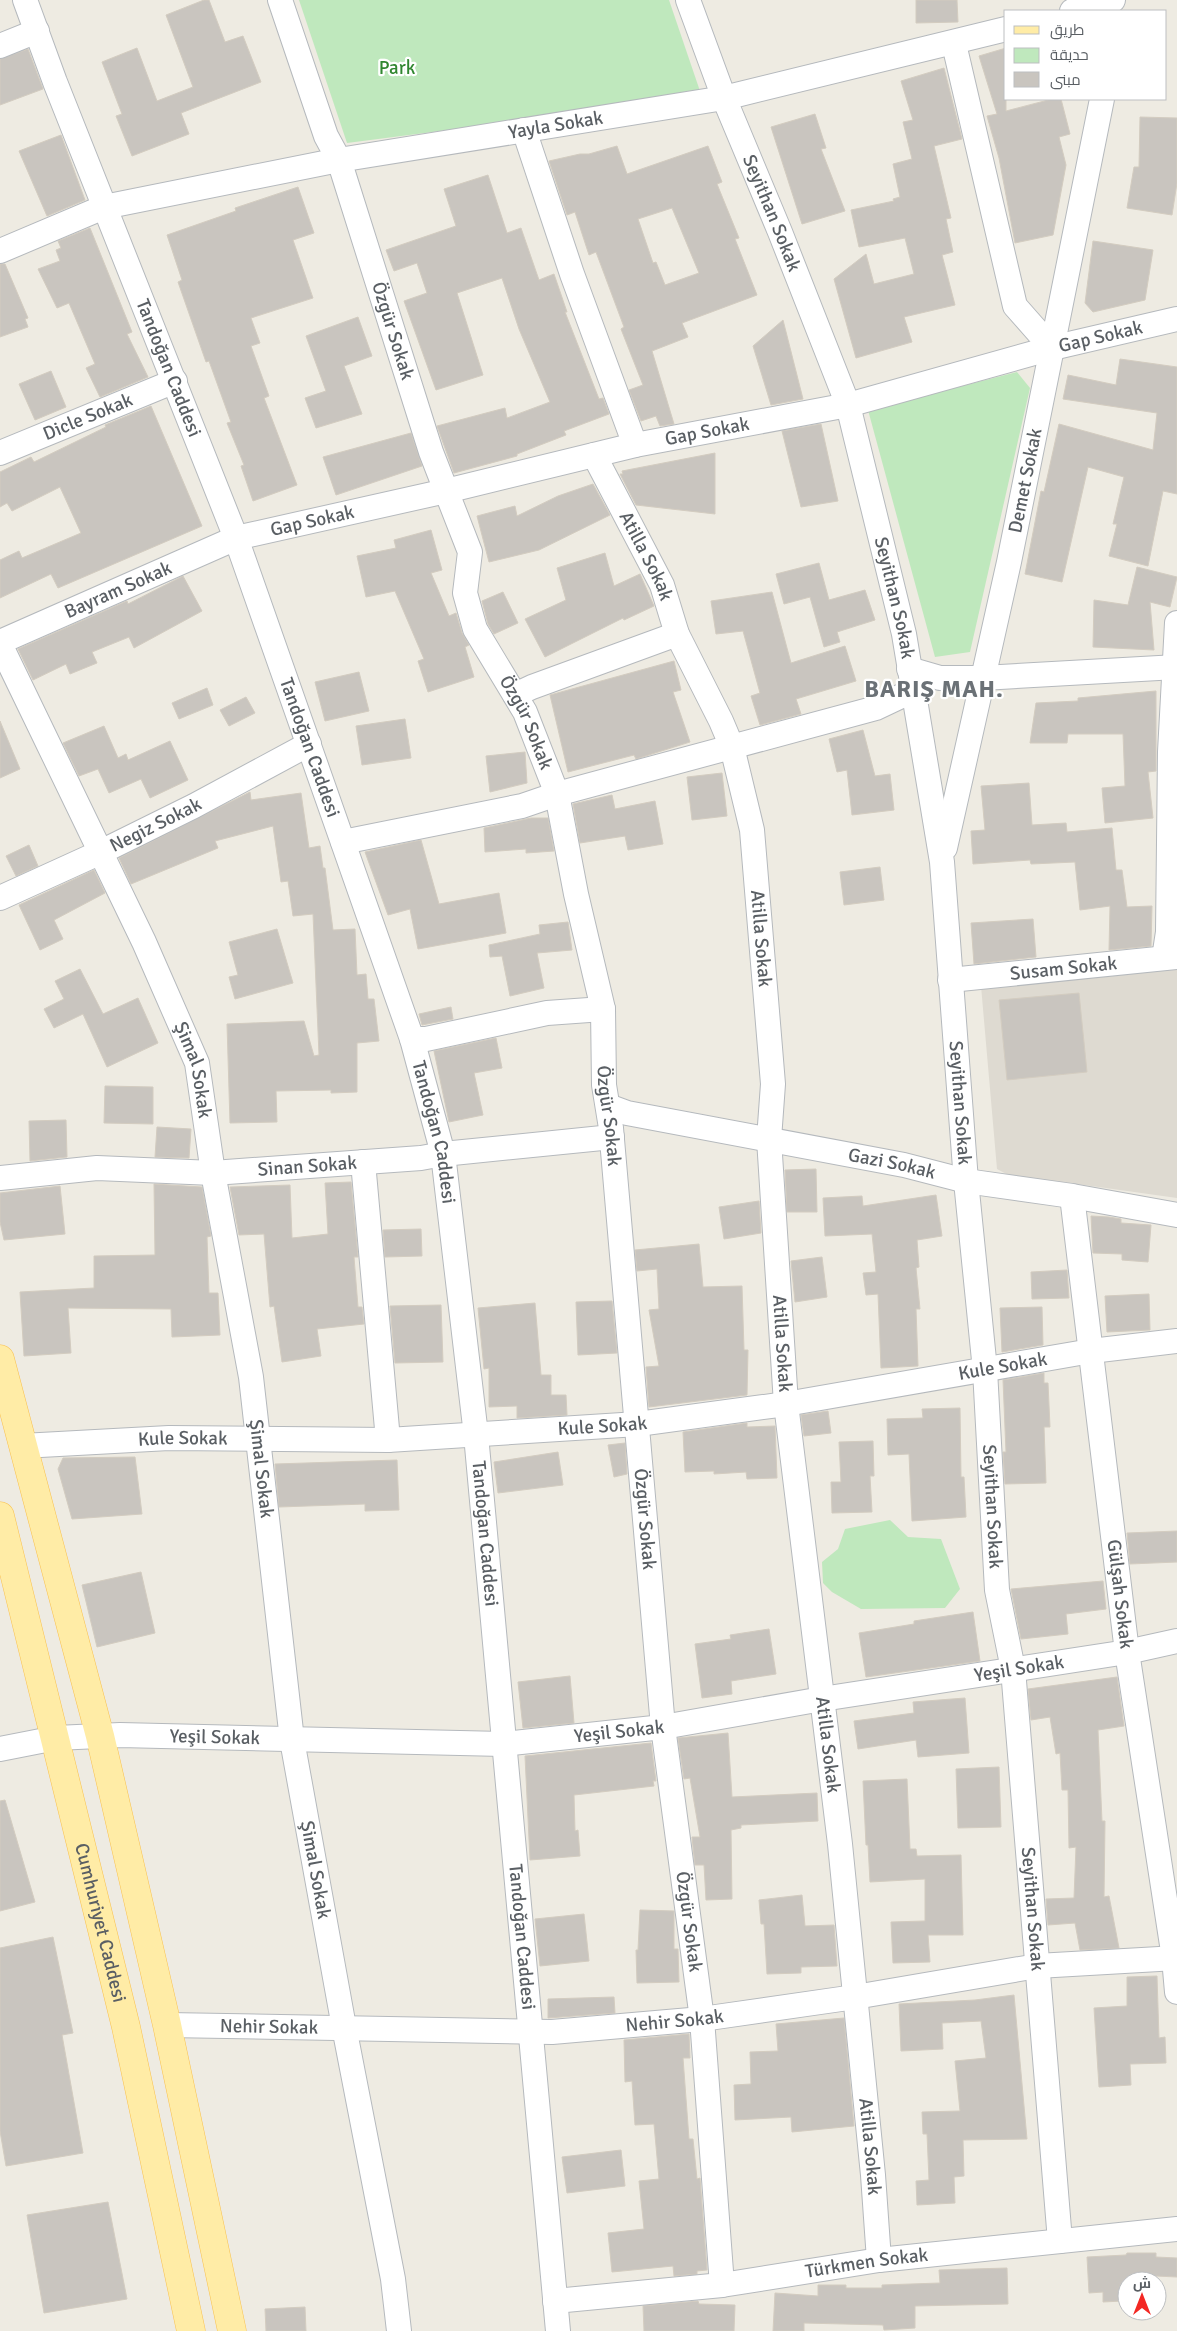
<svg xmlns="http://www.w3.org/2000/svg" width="1177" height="2331" font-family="Signika,Cairo,sans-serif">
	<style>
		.education { fill: #dedad1 }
		.green { fill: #bfe8bd }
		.building { fill: #c9c5bf; stroke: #d3ccc0; fill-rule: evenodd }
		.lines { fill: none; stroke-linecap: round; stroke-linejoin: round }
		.minor-casing { stroke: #b5b9bd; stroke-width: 26 }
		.major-casing { stroke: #f9c150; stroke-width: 29 }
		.minor { stroke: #fff; stroke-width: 24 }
		.major { stroke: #ffeca6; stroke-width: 28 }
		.labels { text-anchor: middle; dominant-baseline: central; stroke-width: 4.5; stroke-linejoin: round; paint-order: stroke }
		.park-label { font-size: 19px; fill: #30862f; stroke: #fff }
		.street-label { font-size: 19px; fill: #5a5f64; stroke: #fff }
		.district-label { font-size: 24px; font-weight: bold; letter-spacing: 1px; fill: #6b7176; stroke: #fff }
	</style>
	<rect width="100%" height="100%" fill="#eeebe2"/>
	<polygon class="education" points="1177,969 1177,1198 1070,1183 1016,1179 997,1169 981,986 1096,978"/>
	<g class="green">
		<polygon points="299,0 669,0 702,97 347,143"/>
		<polygon points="1017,372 1030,388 970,652 935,657 868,410"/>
		<polygon points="890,1520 908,1537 941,1539 960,1589 945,1608 861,1609 832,1592 823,1583 822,1562 838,1549 845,1529"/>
	</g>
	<g class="building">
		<polygon points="204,0 209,0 225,42 243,36 261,82 181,113 189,134 132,156 116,116 122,114 102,62 137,48 157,101 193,87 166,15"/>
		<polygon points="916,0 957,0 958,22 916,23"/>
		<polygon points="1006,48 1006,111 1052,99 1061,99 1070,134 1059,137 1066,165 1053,235 1015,243 999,158 987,116 997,114 979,56"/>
		<polygon points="28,49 43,89 0,105 0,59"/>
		<polygon points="944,68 962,139 934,146 951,218 946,219 953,252 942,255 955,305 904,317 912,342 856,358 834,279 866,254 874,284 914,274 905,238 859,247 851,210 894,201 893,199 900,197 893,164 912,159 903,122 913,120 901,81"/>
		<polygon points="815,114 826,148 821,149 845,211 802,224 771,127"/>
		<polygon points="1140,117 1177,118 1177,183 1172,215 1127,208 1134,167 1139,167"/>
		<polygon points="61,135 85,200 47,216 19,151"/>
		<path d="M617 146 627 174 708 146 722 182 717 184 739 238 735 239 757 295 682 323 688 337 652 351 674 424 660 426 656 416 641 421 629 390 643 385 621 329 624 327 596 252 589 255 575 212 567 215 549 161 580 154H589ZM672 208 699 273 665 285 656 262 653 263 638 219Z"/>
		<polygon points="488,175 507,233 521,228 539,280 554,274 567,312 565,312 599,399 603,398 609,414 564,431 566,435 517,454 517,456 454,473 437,426 505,408 507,418 550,402 519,329 502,278 457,293 483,375 436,390 404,301 427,293 417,263 394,271 386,250 456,226 444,189"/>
		<polygon points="298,187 314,233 293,240 313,298 251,318 260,343 251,346 269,396 264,398 297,485 253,501 241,466 244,465 227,423 231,422 209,361 206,362 178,282 182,280 167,235 236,211 235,208"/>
		<polygon points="90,228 132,332 127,334 148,377 100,397 86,368 95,364 69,303 57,308 38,269 60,261 56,250 61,248 58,241"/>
		<polygon points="1093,241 1153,250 1145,300 1093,312 1085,303"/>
		<polygon points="0,264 5,264 28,318 25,319 28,327 0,337"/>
		<polygon points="358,317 372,356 344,366 362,414 316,428 305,398 326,391 306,336"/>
		<polygon points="783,320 803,399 771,405 753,346"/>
		<polygon points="1120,359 1177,367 1177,494 1163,491 1148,566 1109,556 1117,524 1113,524 1124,477 1088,467 1062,582 1025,574 1041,491 1044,492 1059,424 1153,450 1157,413 1063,399 1068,375 1116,385"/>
		<polygon points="51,371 66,407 35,420 19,384"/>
		<polygon points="151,406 202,526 58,588 51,574 0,598 0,560 19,551 22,558 81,533 60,487 12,511 7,503 0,507 0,472 31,457 34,462 106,427 105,425"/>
		<polygon points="821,424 838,501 801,507 782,431"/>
		<polygon points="411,433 422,466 336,495 323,457"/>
		<polygon points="715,453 715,514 636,505 620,474 623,474 622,471"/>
		<polygon points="593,484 610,515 539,550 489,562 477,516 515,506 517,516 558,496"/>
		<polygon points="431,530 442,570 431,573 449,616 456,613 462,633 469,645 465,647 474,677 428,692 418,661 424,659 395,591 366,597 357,556 396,548 394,540"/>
		<polygon points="605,553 614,586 640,574 654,606 624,620 623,618 545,657 525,619 566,600 557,568"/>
		<polygon points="819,563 829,600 865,590 875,620 837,632 840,642 824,647 810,597 784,604 776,574"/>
		<polygon points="1137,567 1177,577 1170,607 1150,602 1154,650 1093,647 1094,600 1128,605"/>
		<polygon points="183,576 202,611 134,648 129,637 92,652 97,663 70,674 66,664 33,680 18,649 127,601 128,604"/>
		<polygon points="503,592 518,623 494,634 488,624 482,601"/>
		<polygon points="772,592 791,663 845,646 856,681 796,699 801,714 760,725 751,696 760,693 743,631 716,634 711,601"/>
		<polygon points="674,661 681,690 673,692 690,742 636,759 634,755 568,772 550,695"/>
		<polygon points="359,672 369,711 325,721 315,682"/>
		<polygon points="207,688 213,705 179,719 172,703"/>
		<polygon points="1156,691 1156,771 1148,772 1153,818 1105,823 1102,788 1125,786 1123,734 1068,734 1067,743 1030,743 1036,703 1078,701 1078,698"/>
		<polygon points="246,697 255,713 229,726 220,710"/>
		<polygon points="405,719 411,758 362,765 356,726"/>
		<polygon points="0,721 20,769 0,778"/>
		<polygon points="104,726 118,758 126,754 128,760 170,741 188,780 150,798 141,779 109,793 98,769 79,776 63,743"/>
		<polygon points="863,730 875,776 890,774 894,810 852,815 847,770 837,772 829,739"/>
		<polygon points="525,752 527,783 490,792 486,756"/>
		<polygon points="722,773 727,816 692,820 687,777"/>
		<polygon points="1029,783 1032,825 1066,823 1067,832 1112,828 1116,870 1122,870 1127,907 1152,906 1151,946 1109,950 1110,906 1080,910 1075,862 1031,864 1030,860 973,864 971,831 985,830 981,786"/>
		<polygon points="250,792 251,800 301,793 309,848 320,846 323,868 325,868 333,930 355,929 357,975 366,974 368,999 374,999 379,1041 357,1043 357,1092 331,1093 331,1090 276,1091 277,1122 230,1123 227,1024 304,1021 314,1056 319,1055 313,914 293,916 288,881 281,882 273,826 215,841 218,848 131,884 119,858"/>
		<polygon points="612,795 615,809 655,801 663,844 628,850 625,836 580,843 573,804"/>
		<polygon points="531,818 548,818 554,851 526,853 526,849 485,852 484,828"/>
		<polygon points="421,840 439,904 499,893 506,933 418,949 410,909 388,915 365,852"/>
		<polygon points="29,845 38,866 16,876 6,856"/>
		<polygon points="880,867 884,900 844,905 840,872"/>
		<polygon points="94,870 105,893 54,920 63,939 40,950 19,905"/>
		<polygon points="1033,919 1036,957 974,964 971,923"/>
		<polygon points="568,922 572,950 537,953 544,988 510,996 502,956 490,957 489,945 540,934 539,925"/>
		<polygon points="277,929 293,983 235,999 229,977 238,975 229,942"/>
		<polygon points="80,969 103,1014 138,998 158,1043 107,1067 83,1014 54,1028 44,1009 64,999 55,981"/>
		<polygon points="1079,993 1087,1072 1007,1080 999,1000"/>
		<polygon points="451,1007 453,1019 422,1025 419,1014"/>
		<polygon points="496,1038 502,1068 474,1073 483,1115 449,1122 434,1051"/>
		<polygon points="105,1086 153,1087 153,1124 104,1123"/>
		<polygon points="66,1120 67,1157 30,1161 29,1121"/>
		<polygon points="157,1127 191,1129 189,1158 155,1157"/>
		<polygon points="816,1169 817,1212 787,1212 785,1170"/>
		<polygon points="351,1182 358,1257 354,1257 358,1307 362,1307 364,1324 317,1329 321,1356 282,1362 274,1306 270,1307 264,1234 239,1235 230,1187 290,1185 292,1238 328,1234 325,1183"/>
		<polygon points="154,1184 202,1187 211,1236 207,1237 209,1293 218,1293 220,1335 172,1337 171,1309 68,1308 71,1353 24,1356 20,1292 94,1288 94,1256 155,1255"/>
		<polygon points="60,1186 65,1234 4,1240 0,1222 0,1193"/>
		<polygon points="936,1195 942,1236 917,1240 919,1267 916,1268 920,1309 916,1309 918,1366 881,1368 878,1294 866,1295 863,1273 876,1272 872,1234 825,1236 823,1198 862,1196 863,1206"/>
		<polygon points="759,1201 761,1233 724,1239 719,1207"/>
		<polygon points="1091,1216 1109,1217 1121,1219 1121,1223 1151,1225 1148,1262 1122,1260 1122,1254 1093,1253"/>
		<polygon points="421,1229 422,1256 385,1257 383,1230"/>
		<polygon points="699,1244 703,1287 742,1286 744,1350 748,1350 747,1395 649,1407 646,1367 659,1366 649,1310 659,1309 657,1269 637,1271 635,1250"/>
		<polygon points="822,1257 827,1297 795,1302 791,1261"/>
		<polygon points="1067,1270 1069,1298 1032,1299 1031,1272"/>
		<polygon points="1149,1294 1150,1330 1107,1332 1105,1296"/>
		<polygon points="612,1301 617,1353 578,1355 576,1302"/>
		<polygon points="535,1303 541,1375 551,1375 551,1395 566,1395 567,1415 517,1418 517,1406 489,1407 489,1368 484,1369 478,1308"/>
		<polygon points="441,1305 443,1362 395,1363 390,1306"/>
		<polygon points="1042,1307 1043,1345 1002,1352 1000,1308"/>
		<polygon points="1044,1373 1044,1383 1048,1383 1050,1427 1044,1427 1046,1483 1005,1484 1003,1452 1006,1452 1003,1380"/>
		<polygon points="960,1408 961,1477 964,1477 966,1517 912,1521 909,1454 888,1455 887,1419 923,1418 922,1409"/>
		<polygon points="828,1411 831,1433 804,1436 801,1415"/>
		<polygon points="747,1423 747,1427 775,1426 777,1478 747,1479 746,1472 714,1474 714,1471 685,1472 683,1432"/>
		<polygon points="873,1441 874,1476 870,1476 872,1512 832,1513 831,1482 841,1482 839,1442"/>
		<polygon points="625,1443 627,1474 614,1477 608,1445"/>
		<polygon points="558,1452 563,1485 498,1493 494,1462"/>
		<polygon points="135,1457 142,1514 72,1519 58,1469 63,1458"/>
		<polygon points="397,1460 399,1510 365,1511 365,1504 279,1507 275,1464"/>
		<polygon points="1177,1531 1177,1562 1130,1564 1127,1533"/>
		<polygon points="141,1572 155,1633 97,1647 82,1585"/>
		<polygon points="1103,1581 1106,1609 1066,1614 1068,1634 1021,1639 1011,1589"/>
		<polygon points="973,1612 980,1661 866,1677 859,1633 914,1624 914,1621"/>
		<polygon points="769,1629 776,1674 731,1681 732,1694 702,1698 695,1644 731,1639 730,1635"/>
		<polygon points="570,1676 574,1723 523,1728 518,1682"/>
		<polygon points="1117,1677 1124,1726 1098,1730 1102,1821 1105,1821 1104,1897 1109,1896 1119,1948 1080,1950 1075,1923 1048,1925 1046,1899 1074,1898 1076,1847 1069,1848 1068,1790 1062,1790 1060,1753 1056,1754 1050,1717 1031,1720 1028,1689"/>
		<polygon points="965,1698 969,1753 918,1757 916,1740 858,1749 854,1721 914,1713 913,1702"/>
		<polygon points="728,1733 732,1797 817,1793 818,1821 741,1825 741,1828 731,1830 732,1899 706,1900 704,1865 695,1865 693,1847 692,1837 700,1837 690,1778 684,1779 678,1738"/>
		<polygon points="651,1743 656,1781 653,1781 654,1786 574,1795 575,1831 578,1830 580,1856 530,1860 525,1756"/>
		<polygon points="999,1767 1001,1827 958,1828 956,1769"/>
		<polygon points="907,1779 910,1849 916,1849 917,1856 961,1855 963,1935 928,1935 930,1962 893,1963 891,1922 925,1921 925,1879 870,1882 868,1845 866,1845 863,1781"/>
		<polygon points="5,1800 35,1902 0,1911 0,1801"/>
		<polygon points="802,1895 805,1926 834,1925 837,1966 801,1967 801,1973 767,1974 764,1924 761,1924 759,1900"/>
		<polygon points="640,1910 674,1911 674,1949 678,1949 679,1982 637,1983 636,1950 638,1950"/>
		<polygon points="584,1914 589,1961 540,1966 535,1919"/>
		<polygon points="53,1937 73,2033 62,2035 83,2153 6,2166 0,2131 0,1948"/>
		<polygon points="1157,1976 1159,2038 1165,2037 1166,2063 1130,2064 1131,2085 1099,2087 1094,2008 1127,2006 1127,1977"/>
		<polygon points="1014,1995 1027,2139 963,2140 964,2176 954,2177 955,2203 917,2205 916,2181 929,2180 927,2134 923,2134 922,2112 960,2111 955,2061 986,2058 981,2021 942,2023 943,2049 901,2051 899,2004 975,2000"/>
		<polygon points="614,1997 615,2013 548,2018 548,1999"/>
		<polygon points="844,2018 854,2126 792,2132 791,2117 735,2120 734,2085 751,2084 750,2052 778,2051 776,2024"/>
		<polygon points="689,2034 690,2058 683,2058 689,2139 693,2139 697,2179 700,2178 707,2270 697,2271 697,2274 674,2276 673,2266 612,2272 608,2233 644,2229 639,2181 659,2179 654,2124 635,2125 632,2081 625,2082 624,2040"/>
		<polygon points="621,2150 625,2186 567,2193 562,2157"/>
		<polygon points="108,2202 127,2299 44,2313 27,2215"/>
		<polygon points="1127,2253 1156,2253 1156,2257 1177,2258 1177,2277 1156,2276 1156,2281 1127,2281 1127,2286 1121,2286 1122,2301 1103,2302 1103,2292 1089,2293 1087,2257 1126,2255"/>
		<polygon points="1007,2268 1008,2304 915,2306 915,2328 884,2330 883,2325 804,2323 804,2331 773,2331 775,2293 818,2296 818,2285 846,2285 846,2288 882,2288 882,2285 940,2283 939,2270"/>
		<polygon points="698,2301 699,2304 735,2305 734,2331 644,2331 643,2306"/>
		<polygon points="305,2307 306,2331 266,2331 265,2309"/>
	</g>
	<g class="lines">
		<g class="minor-casing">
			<g id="minor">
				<path id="s1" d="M25 0 55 82 236 538 412 1039 443 1154 476 1435 558 2331"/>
				<path id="s2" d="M280 0 326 136 339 160 431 452 470 552 465 593 475 629 525 712 557 794 576 894 603 1009 604 1085 611 1128 663 1727 702 2019 722 2285"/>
				<path id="s3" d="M688 0 724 98 780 232 848 405 904 634 942 862 966 1181 985 1370 997 1590 1013 1669 1060 2241"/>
				<polyline points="1072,11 1113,0"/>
				<polyline points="954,44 1015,306 1052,348"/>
				<polyline points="0,46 37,31"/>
				<polyline points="524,130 572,274 635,445"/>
				<path id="s4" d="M0 251 104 207 339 160 724 98 1006 29"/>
				<path id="s5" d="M0 453 175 381"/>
				<path id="s6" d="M594 455 662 585 677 634 721 721 732 747 752 830 773 1084 769 1139 786 1404 840 1844 873 2175 879 2260"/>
				<path id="s7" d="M0 642 236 538 446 491 635 445 848 405 1052 348 1177 319"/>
				<path id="s8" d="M0 644 144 942 197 1063 213 1173 251 1377 292 1740 344 2027 393 2279 399 2331"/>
				<polyline points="909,669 940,678 982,678 1177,667"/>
				<polyline points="515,695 532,687 677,634"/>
				<polyline points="343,842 522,806 557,794 876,708 914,690"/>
				<path id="s9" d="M945 848 1009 562 1102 99"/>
				<path id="s10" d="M0 898 101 852 194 806 309 744"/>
				<polyline points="1164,958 1168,932 1170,752 1177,623"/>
				<path id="s11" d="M950 980 1177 957"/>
				<polyline points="412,1039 426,1039 547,1013 603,1009"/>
				<path id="s12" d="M608 1106 627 1113 904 1165 966 1181 1072 1196 1177 1215"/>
				<polyline points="363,1162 388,1440"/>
				<path id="s13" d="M0 1178 97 1168 213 1173 421 1158 443 1154 612 1137"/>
				<path id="s14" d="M1072 1196 1127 1652 1174 1958 1177 1992"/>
				<path id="s15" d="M22 1446 169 1438 388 1440 638 1424 786 1404 1091 1351 1177 1341"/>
				<path id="s16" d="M0 1749 56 1738 120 1735 503 1744 663 1727 822 1699 1127 1652 1177 1641"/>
				<path id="s17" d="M167 2025 552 2032 702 2019 855 1997 1037 1966 1177 1958"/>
				<path id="s18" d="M555 2301 722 2285 879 2260 1177 2229"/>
			</g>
		</g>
		<g class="major-casing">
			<g id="major">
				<polyline points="0,1359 100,1736 167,2025 232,2331"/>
				<path id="s19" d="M0 1516 126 2027 191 2331"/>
			</g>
		</g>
		<use href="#minor" class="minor"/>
		<use href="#major" class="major"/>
	</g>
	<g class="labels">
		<g class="park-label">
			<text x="397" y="68">Park</text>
		</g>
		<g class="street-label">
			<text stroke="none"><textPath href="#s4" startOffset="572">Yayla Sokak</textPath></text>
			<text stroke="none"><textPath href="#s3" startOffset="229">Seyithan Sokak</textPath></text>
			<text stroke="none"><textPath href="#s2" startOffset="350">Özgür Sokak</textPath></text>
			<text stroke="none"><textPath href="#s7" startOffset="1146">Gap Sokak</textPath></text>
			<text stroke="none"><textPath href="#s1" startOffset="395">Tandoğan Caddesi</textPath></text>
			<text stroke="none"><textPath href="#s5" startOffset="95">Dicle Sokak</textPath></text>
			<text stroke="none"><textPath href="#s7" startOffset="741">Gap Sokak</textPath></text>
			<text stroke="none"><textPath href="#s9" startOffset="376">Demet Sokak</textPath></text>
			<text stroke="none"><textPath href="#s7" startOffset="336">Gap Sokak</textPath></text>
			<text stroke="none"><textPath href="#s6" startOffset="114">Atilla Sokak</textPath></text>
			<text stroke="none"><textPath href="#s7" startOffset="129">Bayram Sokak</textPath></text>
			<text stroke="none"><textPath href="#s3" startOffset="634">Seyithan Sokak</textPath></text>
			<text stroke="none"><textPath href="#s2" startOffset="770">Özgür Sokak</textPath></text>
			<text stroke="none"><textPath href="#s1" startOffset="800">Tandoğan Caddesi</textPath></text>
			<text stroke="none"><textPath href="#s10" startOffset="172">Negiz Sokak</textPath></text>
			<text stroke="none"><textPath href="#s6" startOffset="518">Atilla Sokak</textPath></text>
			<text stroke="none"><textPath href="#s11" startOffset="114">Susam Sokak</textPath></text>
			<text stroke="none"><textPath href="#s8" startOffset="469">Şimal Sokak</textPath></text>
			<text stroke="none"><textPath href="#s3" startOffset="1144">Seyithan Sokak</textPath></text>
			<text stroke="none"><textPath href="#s2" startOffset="1175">Özgür Sokak</textPath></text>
			<text stroke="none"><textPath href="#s1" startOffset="1205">Tandoğan Caddesi</textPath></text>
			<text stroke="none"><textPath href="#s12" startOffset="290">Gazi Sokak</textPath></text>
			<text stroke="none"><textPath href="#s13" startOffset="308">Sinan Sokak</textPath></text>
			<text stroke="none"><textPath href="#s6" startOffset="924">Atilla Sokak</textPath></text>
			<text stroke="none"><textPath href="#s15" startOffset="986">Kule Sokak</textPath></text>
			<text stroke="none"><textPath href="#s15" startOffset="581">Kule Sokak</textPath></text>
			<text stroke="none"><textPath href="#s15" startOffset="161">Kule Sokak</textPath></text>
			<text stroke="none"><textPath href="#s8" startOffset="874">Şimal Sokak</textPath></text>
			<text stroke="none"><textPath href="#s3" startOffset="1549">Seyithan Sokak</textPath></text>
			<text stroke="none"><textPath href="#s2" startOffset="1580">Özgür Sokak</textPath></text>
			<text stroke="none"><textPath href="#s1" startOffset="1610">Tandoğan Caddesi</textPath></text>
			<text stroke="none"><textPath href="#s14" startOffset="401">Gülşah Sokak</textPath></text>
			<text stroke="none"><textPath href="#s16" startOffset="1026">Yeşil Sokak</textPath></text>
			<text stroke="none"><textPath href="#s16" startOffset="621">Yeşil Sokak</textPath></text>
			<text stroke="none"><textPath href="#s16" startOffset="216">Yeşil Sokak</textPath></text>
			<text stroke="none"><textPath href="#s6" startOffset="1328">Atilla Sokak</textPath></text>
			<text stroke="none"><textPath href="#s8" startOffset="1279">Şimal Sokak</textPath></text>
			<text stroke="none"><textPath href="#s3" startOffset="1954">Seyithan Sokak</textPath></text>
			<text stroke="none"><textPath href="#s2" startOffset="1985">Özgür Sokak</textPath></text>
			<text stroke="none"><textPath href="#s19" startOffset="419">Cumhuriyet Caddesi</textPath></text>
			<text stroke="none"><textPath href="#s1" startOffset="2015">Tandoğan Caddesi</textPath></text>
			<text stroke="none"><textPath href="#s17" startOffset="508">Nehir Sokak</textPath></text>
			<text stroke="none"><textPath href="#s17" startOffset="102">Nehir Sokak</textPath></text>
			<text stroke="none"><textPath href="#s6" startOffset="1732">Atilla Sokak</textPath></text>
			<text stroke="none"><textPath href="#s18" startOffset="314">Türkmen Sokak</textPath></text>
		</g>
		<g class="district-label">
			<text x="934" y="689">BARIŞ MAH.</text>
		</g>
	</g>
	<rect x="1004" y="10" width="162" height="90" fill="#ffffff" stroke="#bdbfc1"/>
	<rect x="1014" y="26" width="25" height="8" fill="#ffeca6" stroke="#bdbfc1"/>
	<text x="1050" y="35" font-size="15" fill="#5a5f64">طريق</text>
	<rect x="1014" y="48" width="25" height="15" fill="#bfe8bd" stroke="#bdbfc1"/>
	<text x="1050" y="60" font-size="15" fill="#5a5f64">حديقة</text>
	<rect x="1014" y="72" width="25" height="15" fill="#c9c5bf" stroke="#bdbfc1"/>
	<text x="1050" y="85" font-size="15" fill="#5a5f64">مبنى</text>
	<g transform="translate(1142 2296)"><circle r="24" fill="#ffffff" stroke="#bdbfc1"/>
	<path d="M0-4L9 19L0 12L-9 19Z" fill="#f32823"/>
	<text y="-8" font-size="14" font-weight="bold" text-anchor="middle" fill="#5a5f64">ش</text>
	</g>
</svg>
